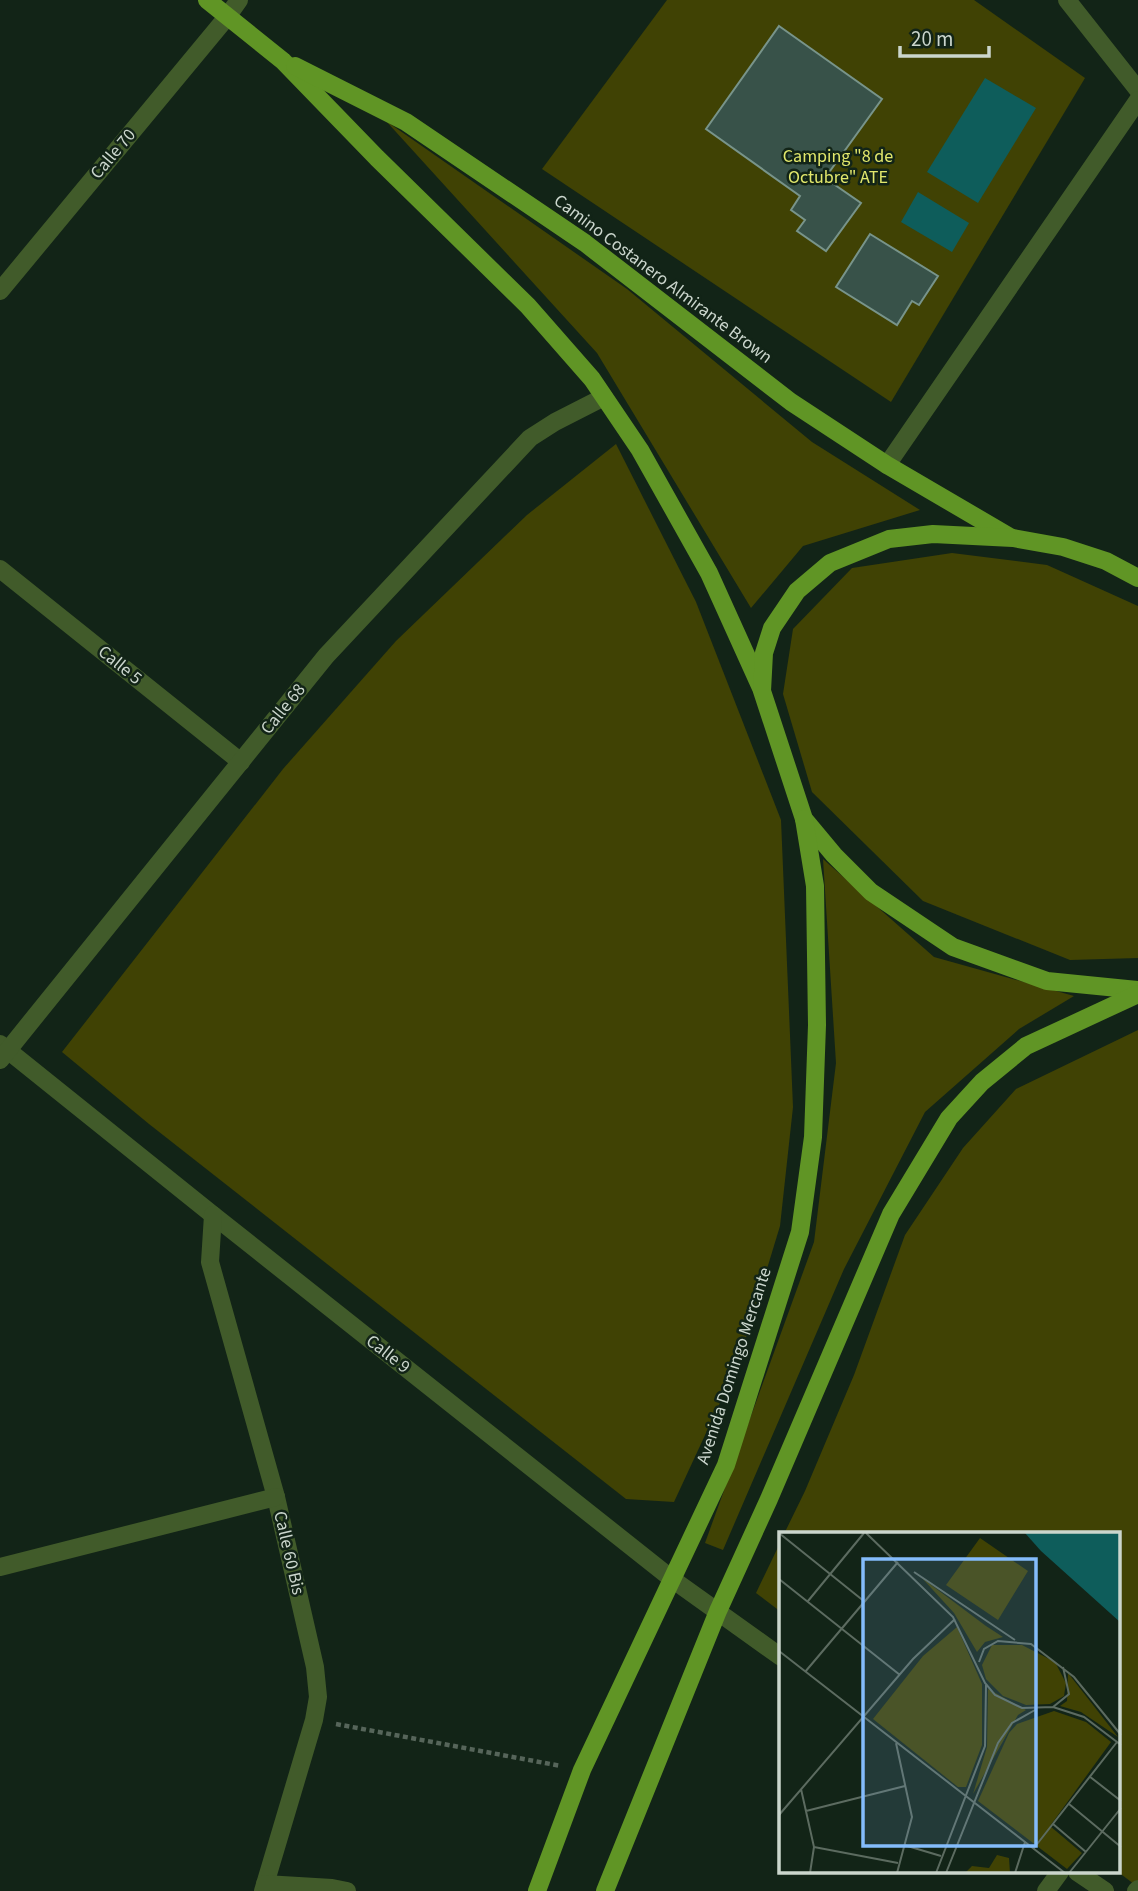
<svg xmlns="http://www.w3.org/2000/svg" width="1138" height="1891" font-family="'Source Sans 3',sans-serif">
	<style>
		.green { fill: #404204 }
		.water { fill: #0e5d5b }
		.building { fill: #385249; stroke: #78948a; stroke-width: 2 }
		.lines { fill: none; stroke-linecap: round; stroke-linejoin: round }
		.path { stroke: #56655a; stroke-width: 4.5; stroke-dasharray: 5 3.5; stroke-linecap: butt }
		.minor { stroke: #415b2a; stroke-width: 18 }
		.major { stroke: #609525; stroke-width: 18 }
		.labels { text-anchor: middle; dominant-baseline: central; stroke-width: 5; stroke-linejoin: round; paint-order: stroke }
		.street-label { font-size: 18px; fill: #cbd6cd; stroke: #122417 }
		.park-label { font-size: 18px; fill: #e2e86c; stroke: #122417 }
		.inset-road { fill: none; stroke: #5c6b60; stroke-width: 2 }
		.view { fill: #84bcfb; fill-opacity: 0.15; stroke: #84bcfb; stroke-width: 3.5 }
		.inset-edge { fill: none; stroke: #cbd6cd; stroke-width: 3.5 }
	</style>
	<rect width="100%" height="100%" fill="#122417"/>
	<g class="green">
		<polygon points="667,0 974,0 1085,78 891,402 542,169"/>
		<polygon points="386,121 627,289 812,442 920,510 803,546 751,608 597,353"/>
		<polygon points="616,444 696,602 781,820 793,1107 780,1226 738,1364 674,1502 626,1499 149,1124 62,1052 283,769 396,641 527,515"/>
		<polygon points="952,553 1047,565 1138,606 1138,958 1070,960 923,901 812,792 783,694 793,629 852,568"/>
		<polygon points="823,859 934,957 1074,996 1019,1029 925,1112 844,1269 723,1550 705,1543 814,1242 836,1063"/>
		<polygon points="1138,1030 1138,1887 1118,1872 1119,1534 784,1534 805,1491 854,1375 905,1235 963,1148 1016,1089"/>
		<polygon points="781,1541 781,1612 756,1593"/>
	</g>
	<g class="water">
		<polygon points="985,78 1036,108 978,203 927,172"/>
		<polygon points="918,192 969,223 952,252 901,222"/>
	</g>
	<g class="building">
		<polygon points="779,26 882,99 825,178 861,203 826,251 797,231 805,220 791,210 800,196 706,129"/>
		<polygon points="870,234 938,276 919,305 912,301 897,325 836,287"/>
	</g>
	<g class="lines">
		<polyline class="path" points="336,1724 561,1766"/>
		<g class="minor">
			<polyline points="1067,0 1138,90"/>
			<polyline points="0,291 227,17 239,0"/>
			<polyline points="887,465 1138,100"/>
			<polyline points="0,569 241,762"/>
			<polyline points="0,1044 213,1215 672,1579 781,1657"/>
			<polyline points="0,1060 326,656 530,438 555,422 604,397"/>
			<polyline points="213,1215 210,1262 276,1497 315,1667 318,1697 314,1720 263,1891"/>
			<polyline points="0,1567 276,1497"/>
			<polyline points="1077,1872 1105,1891"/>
			<polyline points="265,1884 332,1888 347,1891"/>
			<polyline points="1046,1891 1060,1872"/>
			<polyline points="1136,1891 1138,1889"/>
		</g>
		<g class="major">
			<polyline points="207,0 283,61 377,158 528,306 592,379 640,450 709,573 761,688"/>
			<polyline points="295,66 406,122 585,243 791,402 887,465 1010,537"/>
			<polyline points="1138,578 1106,561 1063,547 1013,538 933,534 889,539 830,563 797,591 772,628 764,653 762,691 804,819 834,855 871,892 953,947 1047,981 1138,990"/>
			<polyline points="537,1891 582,1770 726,1465 800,1232 813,1137 817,1025 815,886 804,819"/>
			<polyline points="605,1891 718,1611 769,1499 891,1214 949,1118 982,1082 1026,1046 1138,994"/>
		</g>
	</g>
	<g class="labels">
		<g class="street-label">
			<text transform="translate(113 154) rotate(-50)">Calle 70</text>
			<text transform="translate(663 279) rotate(37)">Camino Costanero Almirante Brown</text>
			<text transform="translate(120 665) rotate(39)">Calle 5</text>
			<text transform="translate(283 709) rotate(-51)">Calle 68</text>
			<text transform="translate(388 1354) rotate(38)">Calle 9</text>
			<text transform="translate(734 1366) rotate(-72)">Avenida Domingo Mercante</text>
			<text transform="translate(289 1553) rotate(77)">Calle 60 Bis</text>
		</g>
		<g class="park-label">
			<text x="838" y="156">Camping "8 de<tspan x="838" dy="21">Octubre" ATE</tspan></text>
		</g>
	</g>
	<g transform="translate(779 1532)">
		<rect width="341" height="341" fill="#122417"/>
		<path d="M201 6 249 39 219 88 167 53ZM143 46 207 94 224 105 206 110 198 120 175 81ZM178 95 203 152V213L187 255H179L94 187 144 124ZM213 113H243L276 130 287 151 285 164 271 172 247 173 224 164 207 147 203 133ZM289 141 339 205 302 180 281 174 288 169ZM209 157 247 178 239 183 194 262 208 215ZM275 179 307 190 332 210 271 294 303 321 288 337 199 269 230 201 238 192ZM218 323 230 326 231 341H186L193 334 210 336Z" fill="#404204"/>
		<path d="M246 1H341V90L262 19Z" fill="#0e5d5b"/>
		<path class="inset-road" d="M0 1 86 70M87 1 174 85 206 151 216 163 243 176 274 175 290 162 284 135M135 40 236 108M0 47 121 143M29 69 85 1M0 119 286 341M200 130 205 117 219 109 252 112 295 145 342 203M26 140 119 30M274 175 305 185 342 213M117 211 133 285 118 341M310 244 342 269M22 257 35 315 31 341M290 272 342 315M27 279 126 254M0 283 134 127 176 87M274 292 307 320M125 313 162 324M35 315 119 331M255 316 338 210M157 341 206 214 207 153M167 341 219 211 233 191 256 178M236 341 246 310M290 341 342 276"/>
		<path class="view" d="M84 27H257V314H84Z"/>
		<rect width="341" height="341" class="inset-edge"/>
	</g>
	<path d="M900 46v10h89v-10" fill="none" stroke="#cbd6cd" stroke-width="3.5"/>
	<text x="911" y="46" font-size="21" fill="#cbd6cd" stroke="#122417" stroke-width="5" paint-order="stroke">20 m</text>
</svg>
